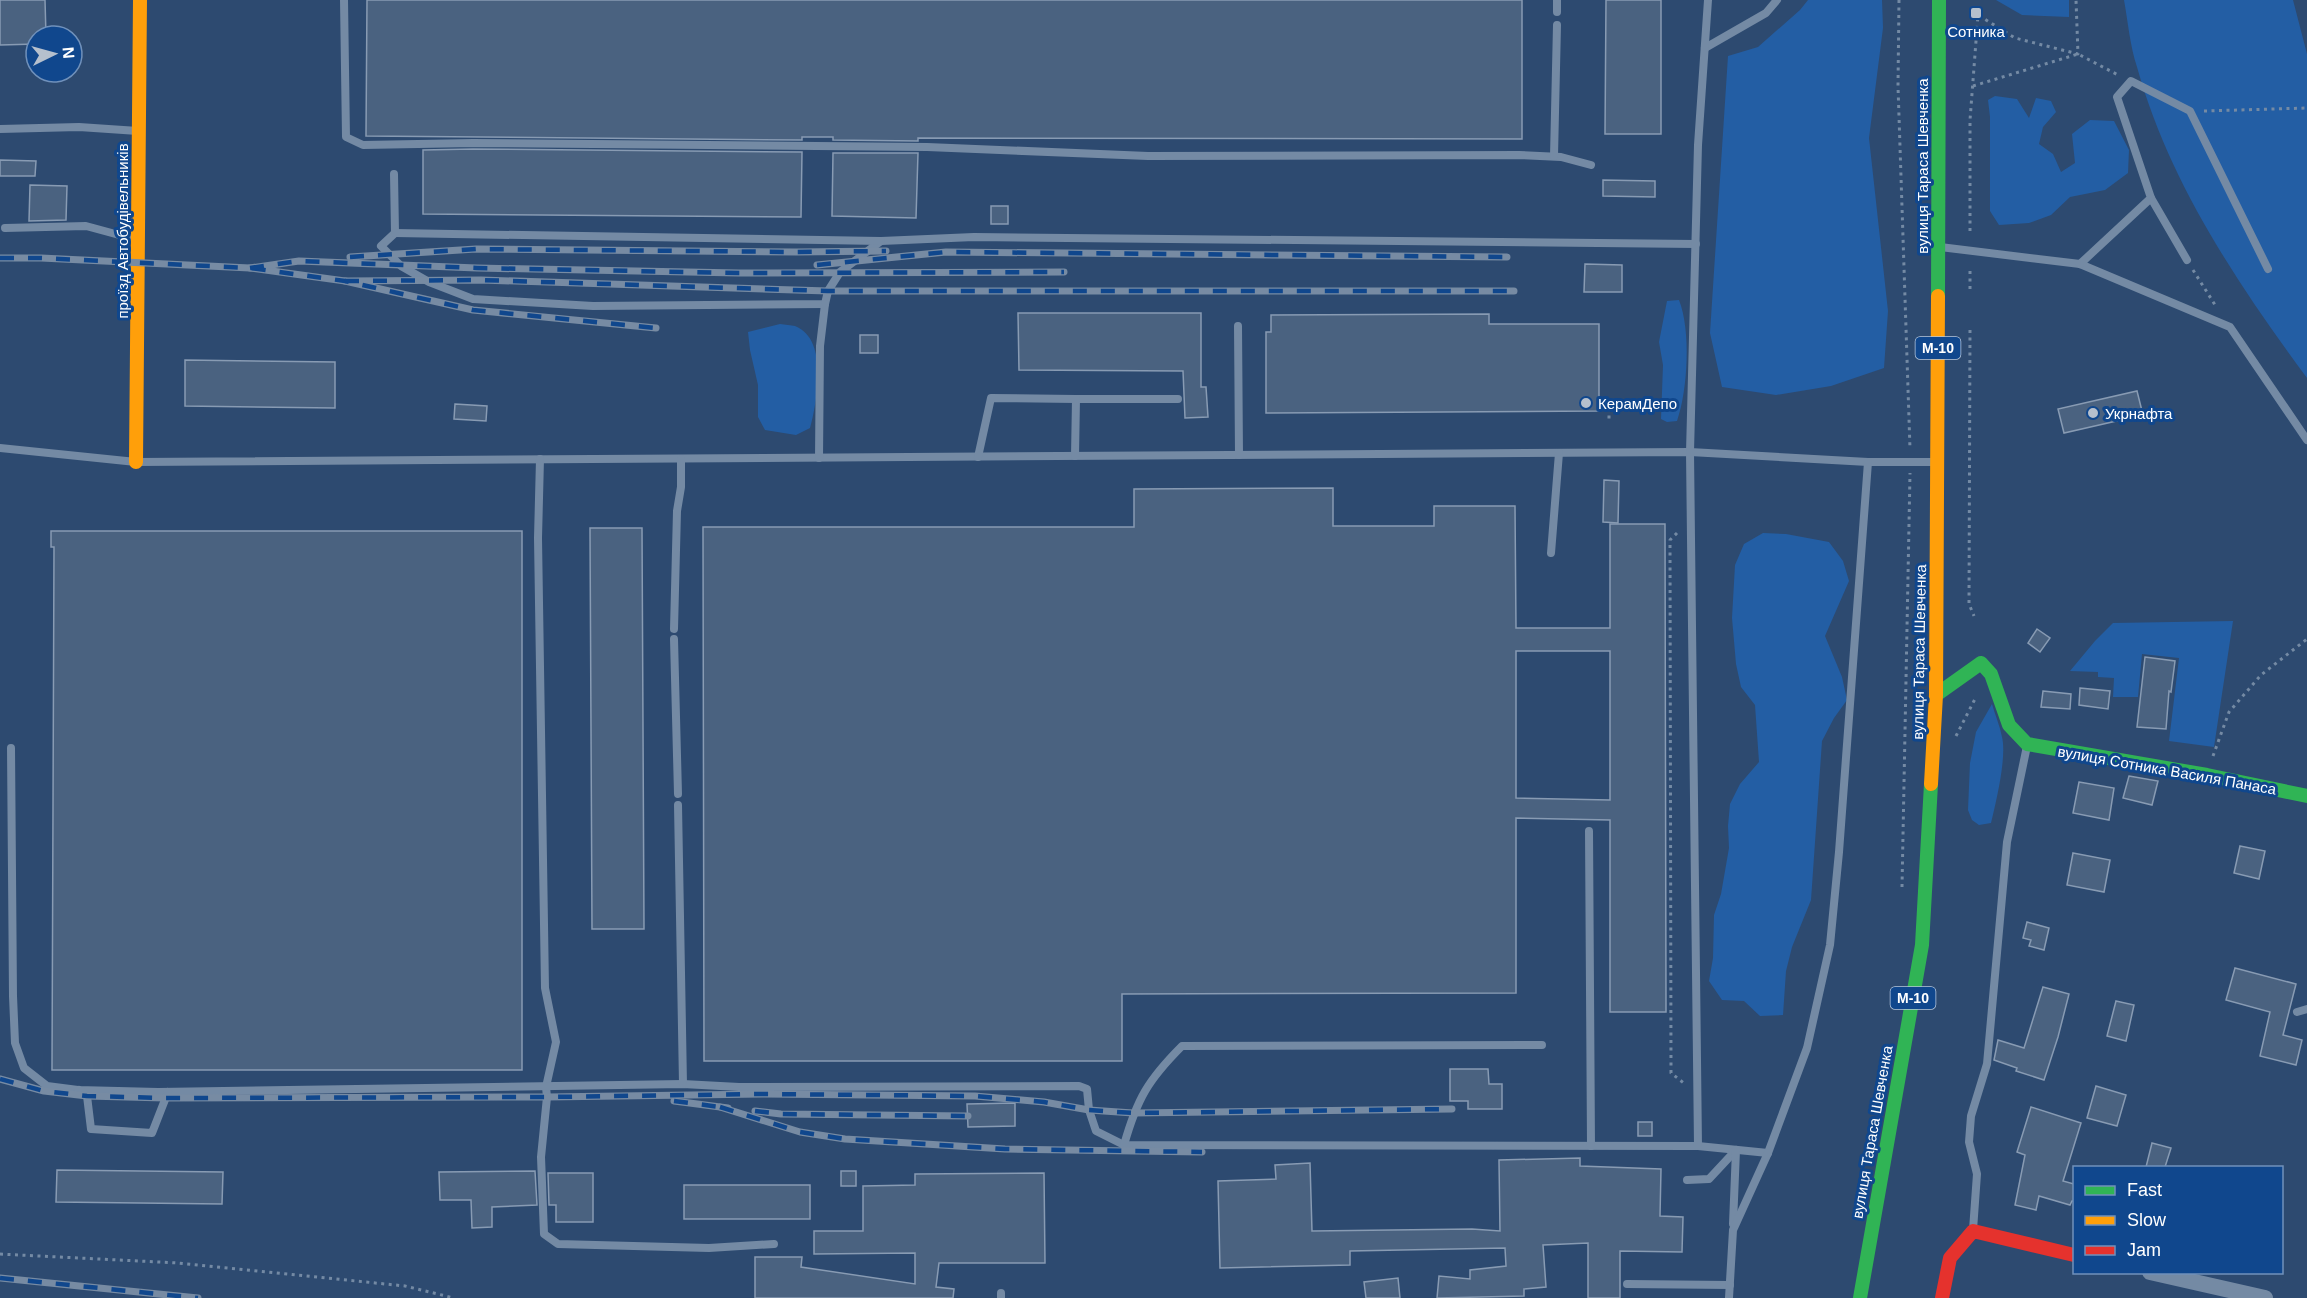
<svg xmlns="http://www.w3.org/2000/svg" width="2307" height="1298" font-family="Helvetica,sans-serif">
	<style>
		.green { fill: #235ea4 }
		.building { fill: #4a6280; stroke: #889bb3; stroke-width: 1.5; fill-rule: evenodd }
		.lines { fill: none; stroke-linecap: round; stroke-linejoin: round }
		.path { stroke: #748aa4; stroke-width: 3; stroke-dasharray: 3 4.5; stroke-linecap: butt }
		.lane { stroke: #748aa4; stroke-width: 8 }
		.street { stroke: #748aa4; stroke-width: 16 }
		.fast { stroke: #30b455; stroke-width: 14 }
		.slow { stroke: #ff9f0a; stroke-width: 14 }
		.jam { stroke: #e5322d; stroke-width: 14 }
		.rail-casing { stroke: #778ba3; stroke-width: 7 }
		.rail { stroke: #10478d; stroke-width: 4.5; stroke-dasharray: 14; stroke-linecap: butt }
		.poi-dot { fill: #b6c0cd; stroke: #10478d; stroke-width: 2 }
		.labels { text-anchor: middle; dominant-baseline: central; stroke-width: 6; stroke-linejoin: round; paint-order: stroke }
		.shield { fill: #10478d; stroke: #b7c8dd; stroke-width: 1.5 }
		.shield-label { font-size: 14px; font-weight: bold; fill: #fff }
		.poi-label { font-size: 15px; fill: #fff; stroke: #10478d; text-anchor: start }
		.street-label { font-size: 15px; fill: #fff; stroke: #10478d }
	</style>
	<rect width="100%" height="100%" fill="#2d4a70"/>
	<g class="green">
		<polygon points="1808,0 1882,0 1883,28 1869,138 1888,311 1884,368 1831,386 1776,395 1722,387 1710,333 1728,56 1758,47 1800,10"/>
		<polygon points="1996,0 2069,0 2069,17 2022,15"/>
		<path d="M2124 0H2293L2307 54V378C2237 283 2169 182 2137 67 2130 46 2128 22 2124 0Z"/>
		<polygon points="1995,96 2017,99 2029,118 2036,98 2051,101 2056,112 2043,127 2039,144 2053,154 2061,172 2075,163 2072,134 2090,120 2114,121 2129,150 2128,173 2105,190 2070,197 2051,215 2029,223 1999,225 1990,211 1990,117 1988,100"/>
		<path d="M1679 300C1691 330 1688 390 1677 421L1667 422 1661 419 1663 365 1659 342 1667 301Z"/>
		<path d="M780 324C785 325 791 325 795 326 829 339 817 402 810 428L796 435 765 430 758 417V385L750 350 748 332Z"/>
		<polygon points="1763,533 1786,534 1829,542 1843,561 1849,581 1825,636 1842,677 1847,700 1834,718 1822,741 1811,900 1792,947 1786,971 1783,1015 1760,1016 1744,1001 1722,1000 1709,981 1713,958 1714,915 1721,894 1729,848 1728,826 1730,804 1740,784 1759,762 1755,705 1741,687 1736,664 1732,618 1735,565 1744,544"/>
		<polygon points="2233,621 2214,747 2169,741 2179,658 2142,654 2138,697 2113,697 2114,678 2098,677 2098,672 2070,671 2095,641 2113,623"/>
		<path d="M1992 704C1995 715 2000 726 2002 737 2007 757 1996 802 1991 823L1979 825 1972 820 1968 810 1970 763 1976 732Z"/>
	</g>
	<g class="building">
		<polygon points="0,0 45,0 46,36 36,36 36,44 0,45"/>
		<polygon points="367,0 1522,0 1522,139 918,138 918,141 833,140 833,137 802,137 802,140 366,136"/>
		<polygon points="1606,0 1661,0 1661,134 1605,134"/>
		<polygon points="473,149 802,152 801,217 423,214 423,150"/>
		<polygon points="833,153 918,153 916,218 832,216"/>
		<polygon points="0,160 36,161 35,176 0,176"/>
		<polygon points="1603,180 1655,181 1655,197 1603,196"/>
		<polygon points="30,185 67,186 66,220 29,221"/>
		<rect x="991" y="206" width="17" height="18"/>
		<polygon points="1585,264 1622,265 1622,292 1584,292"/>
		<polygon points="1018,313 1201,313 1201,387 1206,387 1208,417 1185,418 1183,371 1019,370"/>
		<polygon points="1489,314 1489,324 1599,324 1599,411 1266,413 1266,332 1271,332 1271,315"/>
		<rect x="860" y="335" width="18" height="18"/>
		<polygon points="185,360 335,362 335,408 185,406"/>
		<polygon points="2137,391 2143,415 2064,433 2058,409"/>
		<polygon points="455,404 487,406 486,421 454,419"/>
		<polygon points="1604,480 1619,481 1618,523 1603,522"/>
		<path d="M1333 488V526H1434V506H1515L1516 628H1610V524H1665L1666 1012H1610V820L1516 818V993L1122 994V1061H704L703 527H1134V489ZM1516 651H1610V800L1516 798Z"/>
		<polygon points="590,528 642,528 644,929 592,929"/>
		<polygon points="51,531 522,531 522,1070 52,1070 54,547 51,547"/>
		<polygon points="2037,629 2050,638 2040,652 2028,643"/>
		<polygon points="2145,657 2175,661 2171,692 2169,691 2166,729 2137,727"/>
		<polygon points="2080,688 2110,691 2108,709 2079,705"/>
		<polygon points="2043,691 2071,694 2070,709 2041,707"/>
		<polygon points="2129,776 2158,781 2152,805 2123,798"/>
		<polygon points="2079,782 2114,788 2109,820 2073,813"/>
		<polygon points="2240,846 2265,851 2259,879 2234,873"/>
		<polygon points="2073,853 2110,860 2104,892 2067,885"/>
		<polygon points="2027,922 2049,928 2044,950 2029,946 2031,940 2023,938"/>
		<polygon points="2235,968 2296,984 2283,1035 2302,1040 2296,1065 2260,1056 2270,1012 2226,1000"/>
		<polygon points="2043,987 2069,994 2058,1037 2044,1080 2016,1071 2017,1068 1994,1060 1998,1040 2024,1048"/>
		<polygon points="2116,1001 2134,1005 2126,1041 2107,1036"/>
		<polygon points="1450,1069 1488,1069 1489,1084 1502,1084 1502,1109 1468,1109 1468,1101 1450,1101"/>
		<polygon points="2096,1086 2126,1095 2117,1126 2087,1118"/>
		<polygon points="1015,1103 1015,1126 968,1127 967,1104"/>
		<polygon points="2031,1107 2081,1123 2063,1181 2074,1184 2074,1201 2072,1201 2070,1205 2039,1196 2036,1210 2015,1205 2025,1155 2017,1152"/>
		<rect x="1638" y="1122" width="14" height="14"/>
		<polygon points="2152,1143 2171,1148 2165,1167 2146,1167"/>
		<polygon points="1580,1158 1580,1166 1661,1169 1660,1216 1683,1217 1682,1252 1620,1251 1620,1298 1588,1298 1588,1243 1543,1245 1546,1287 1524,1289 1524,1296 1437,1298 1439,1276 1470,1279 1470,1270 1506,1266 1505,1248 1350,1251 1350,1265 1220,1268 1218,1181 1276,1179 1275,1165 1310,1163 1312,1231 1472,1229 1500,1231 1499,1160"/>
		<polygon points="57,1170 223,1172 222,1204 56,1202"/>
		<polygon points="535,1171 537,1205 492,1207 492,1227 472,1228 471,1200 440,1200 439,1172"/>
		<rect x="841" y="1171" width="15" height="15"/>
		<polygon points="548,1173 593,1173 593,1222 556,1222 556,1205 549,1205"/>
		<polygon points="1044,1173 1045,1263 939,1263 936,1287 954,1289 953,1298 755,1298 755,1257 802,1257 801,1267 915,1284 915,1253 814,1254 814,1231 863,1231 863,1186 915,1185 915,1174"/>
		<rect x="684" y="1185" width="126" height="34"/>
		<polygon points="1398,1278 1400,1298 1366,1298 1364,1282"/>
	</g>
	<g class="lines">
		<g class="path">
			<polyline points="1899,0 1898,86 1910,449"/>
			<polyline points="1973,86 2078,54 2120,76"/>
			<polyline points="2204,111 2307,108"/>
			<polyline points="1970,231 1970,120 1978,15 2015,38 2078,54 2076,0"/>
			<polyline points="2193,270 2217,308"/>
			<polyline points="1970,289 1970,269"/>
			<polyline points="1970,330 1969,604 1974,616"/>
			<polyline points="1599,403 1609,403 1609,420"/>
			<polyline points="1677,533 1670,540 1671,1073 1685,1084"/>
			<polyline points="1956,736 1976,697"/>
			<polyline points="2213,756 2229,712 2261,675 2307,639"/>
			<polyline points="1902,887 1910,473"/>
			<polyline points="0,1254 178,1263 405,1286 454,1298"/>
		</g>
		<g class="lane">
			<polyline points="344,0 346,137 363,145 473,143 927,147 1148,156 1519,155 1561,157 1591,165"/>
			<polyline points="1557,12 1557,0"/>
			<polyline points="1705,48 1766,13 1777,0"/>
			<polyline points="0,129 79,127 138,131"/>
			<polyline points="1554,156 1557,25"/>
			<polyline points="394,174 395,233 381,246 401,266 429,282 473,299 593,306 825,304 828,291 840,272 881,241 974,237 1696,244"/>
			<polyline points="2151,198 2187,260"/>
			<polyline points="5,228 86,226 134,239"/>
			<polyline points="395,233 881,241"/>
			<polyline points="1940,247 2080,264 2230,327 2307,440"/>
			<polyline points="2080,264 2151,198 2117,97 2131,81 2190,111 2268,269"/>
			<polyline points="1238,326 1239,455"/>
			<polyline points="0,448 136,462 1690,452 1868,462 1934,462"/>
			<polyline points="1075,456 1076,399 1178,399"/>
			<polyline points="978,457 991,398 1076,399"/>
			<polyline points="819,458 820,346 825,304"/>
			<polyline points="540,459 538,538 545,988 556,1042 546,1087 547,1097 541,1157 544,1234 558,1244 709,1248 774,1244"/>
			<polyline points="1551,553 1559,453"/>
			<polyline points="674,629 677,511 681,487 681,459"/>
			<polyline points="674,639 678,794"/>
			<polyline points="11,748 13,996 15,1043 24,1068 47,1086 78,1090 158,1092 683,1084 739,1087 1079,1086 1087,1089 1089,1110 1096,1131 1124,1145 1698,1146 1768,1153"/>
			<polyline points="678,805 683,1084"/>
			<polyline points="1589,831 1591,1146"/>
			<polyline points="2297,1012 2307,1009"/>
			<polyline points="79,1090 87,1096 91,1129 152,1133 168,1092"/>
			<path d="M1124 1145C1137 1099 1148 1080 1182 1046L1542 1045"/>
			<polyline points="1698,1146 1690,452 1698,145 1708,0"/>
			<polyline points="1687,1180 1709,1179 1736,1150"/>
			<polyline points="1733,1224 1736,1150"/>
			<polyline points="1973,1230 1977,1174 1969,1142 1971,1116 1987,1064 2007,842 2027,746"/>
			<polyline points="1627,1284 1730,1285"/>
			<polyline points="1001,1293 1001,1298"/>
			<polyline points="1729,1298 1733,1230 1768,1153 1807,1048 1830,945 1839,852 1868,462"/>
		</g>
		<polyline class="street" points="2150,1272 2265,1298"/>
		<g class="fast">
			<polyline points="1938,296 1939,0"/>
			<polyline points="1936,695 1981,663 1991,674 2009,725 2027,744 2207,775 2307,796"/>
			<polyline points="1860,1298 1922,945 1931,784"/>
		</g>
		<g class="slow">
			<polyline points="136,462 140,0"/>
			<polyline points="1931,784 1936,695 1938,296"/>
		</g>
		<polyline class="jam" points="1942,1298 1950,1258 1973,1231 2074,1255"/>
		<g class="rail-casing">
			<g id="rail">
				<polyline points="350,257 476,249 796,252 886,251"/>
				<polyline points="0,258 41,258 250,268 345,281 473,310 656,328"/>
				<polyline points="817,265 946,252 1507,257"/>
				<polyline points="250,268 299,261 477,268 739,273 1064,272"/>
				<polyline points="345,281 481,280 828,291 1514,291"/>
				<polyline points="0,1079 44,1091 87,1096 165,1098 547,1097 763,1094 975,1096 1044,1102 1089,1110 1133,1113 1452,1109"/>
				<polyline points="674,1101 728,1108"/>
				<polyline points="720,1107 800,1132 845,1139 1005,1149 1202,1152"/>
				<polyline points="755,1111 781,1114 968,1116"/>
				<polyline points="0,1278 198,1298"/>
			</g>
		</g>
		<use href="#rail" class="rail"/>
	</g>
	<g class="poi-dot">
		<rect x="1970" y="7" width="12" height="12" rx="3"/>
		<circle cx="1586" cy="403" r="6"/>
		<circle cx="2093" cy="413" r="6"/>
	</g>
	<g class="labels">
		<g class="shield">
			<rect x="1915.5" y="337" width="45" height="22" rx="4.5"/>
			<rect x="1890.5" y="987" width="45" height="22" rx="4.5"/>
		</g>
		<g class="shield-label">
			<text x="1938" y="348">М-10</text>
			<text x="1913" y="998">М-10</text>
		</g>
		<g class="poi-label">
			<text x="1976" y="31" text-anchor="middle">Сотника</text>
			<text x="1598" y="403">КерамДепо</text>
			<text x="2105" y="413">Укрнафта</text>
		</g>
		<g class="street-label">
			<text transform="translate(1922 166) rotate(-90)">вулиця Тараса Шевченка</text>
			<text transform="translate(122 231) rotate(-90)">проїзд Автобудівельників</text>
			<text transform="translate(1919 652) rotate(-89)">вулиця Тараса Шевченка</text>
			<text transform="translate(2167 770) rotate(10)">вулиця Сотника Василя Панаса</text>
			<text transform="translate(1872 1132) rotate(-80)">вулиця Тараса Шевченка</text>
		</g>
	</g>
	<rect x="2073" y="1166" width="210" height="108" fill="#10478d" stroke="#7091bb" stroke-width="1.5"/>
	<rect x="2085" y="1186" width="30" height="9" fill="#30b455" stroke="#7091bb" stroke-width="1.5"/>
	<text x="2127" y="1196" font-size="18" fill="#ffffff">Fast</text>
	<rect x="2085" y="1216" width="30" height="9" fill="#ff9f0a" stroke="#7091bb" stroke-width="1.5"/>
	<text x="2127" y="1226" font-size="18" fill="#ffffff">Slow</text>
	<rect x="2085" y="1246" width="30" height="9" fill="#e5322d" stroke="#7091bb" stroke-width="1.5"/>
	<text x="2127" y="1256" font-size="18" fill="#ffffff">Jam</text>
	<g transform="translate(54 54) rotate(85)"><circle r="28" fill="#10478d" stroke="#7091bb" stroke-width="1.5"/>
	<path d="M0-4.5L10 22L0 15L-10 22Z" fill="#b6c0cd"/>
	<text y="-9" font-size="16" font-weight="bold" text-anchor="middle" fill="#ffffff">N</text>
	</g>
</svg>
